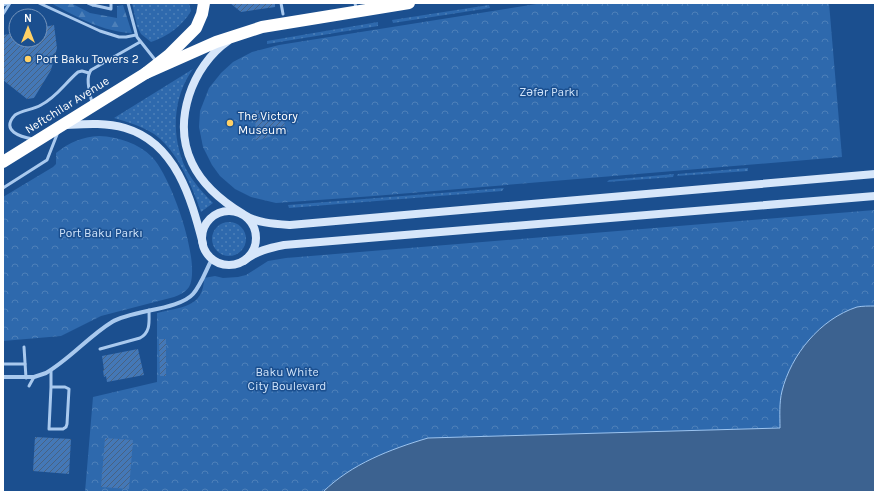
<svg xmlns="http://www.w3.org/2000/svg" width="878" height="495" font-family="Karla,sans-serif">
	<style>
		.grass { fill: url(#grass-dots) }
		.forest { fill: url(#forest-firs) }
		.park { fill: url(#park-crowns) }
		.water { fill: #3c6290; stroke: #9cc4f0 }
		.building { fill: url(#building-hatch) }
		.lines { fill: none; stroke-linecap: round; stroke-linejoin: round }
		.lane { stroke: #a9c9ee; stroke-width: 3 }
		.street { stroke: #a9c9ee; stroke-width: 4 }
		.secondary { stroke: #d6e6fa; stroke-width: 8 }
		.highway { stroke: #fff; stroke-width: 12 }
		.poi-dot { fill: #ffd166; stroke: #1b4f8f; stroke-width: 1.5 }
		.labels { text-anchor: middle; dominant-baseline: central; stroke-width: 3; stroke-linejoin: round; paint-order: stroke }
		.poi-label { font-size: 12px; fill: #fff; stroke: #1b4f8f; text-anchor: start }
		.park-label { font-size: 12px; fill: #cfe3fa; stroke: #1b4f8f }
		.street-label { font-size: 12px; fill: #fff; stroke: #1b4f8f }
	</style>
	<defs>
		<pattern id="grass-dots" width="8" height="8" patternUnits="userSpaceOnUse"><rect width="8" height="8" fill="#2e69ad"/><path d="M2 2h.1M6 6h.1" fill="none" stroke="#4d80b9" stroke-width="1.8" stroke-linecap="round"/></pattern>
		<pattern id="forest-firs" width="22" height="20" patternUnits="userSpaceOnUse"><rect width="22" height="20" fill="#2e69ad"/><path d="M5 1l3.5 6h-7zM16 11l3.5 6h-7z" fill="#4d80b9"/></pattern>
		<pattern id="park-crowns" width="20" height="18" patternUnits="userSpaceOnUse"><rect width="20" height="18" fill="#2e69ad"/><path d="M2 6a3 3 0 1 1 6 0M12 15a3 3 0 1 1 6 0" fill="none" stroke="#4d80b9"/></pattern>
		<pattern id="building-hatch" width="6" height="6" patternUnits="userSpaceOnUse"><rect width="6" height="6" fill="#4478b7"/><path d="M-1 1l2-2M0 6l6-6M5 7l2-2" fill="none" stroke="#486282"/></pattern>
	</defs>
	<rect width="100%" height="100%" fill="#1b4f8f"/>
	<g class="grass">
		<path d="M132 3H189L191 11C183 25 167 37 151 42L141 34 137 26Z"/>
		<polygon points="489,5 490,8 393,23 392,20"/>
		<polygon points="378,22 378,26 267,44 267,41"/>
		<path d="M193 69C172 98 171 137 186 169 193 182 203 193 213 203L201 212C192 186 177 150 154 134 142 126 127 122 114 118Z"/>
		<polygon points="748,168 748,171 677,176 678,174"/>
		<polygon points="674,174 673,177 607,182 609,180"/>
		<polygon points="504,188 502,191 289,208 288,205"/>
		<circle cx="229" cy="239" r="17"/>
	</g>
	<path class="forest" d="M51 3H71L90 13 117 18V6L123 5 132 33C103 32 77 17 51 3Z"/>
	<g class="park">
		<polygon points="543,3 829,3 842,157 374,196 276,203 251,197 235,189 220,176 212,165 203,147 199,127 200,111 209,88 221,73 233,62 252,52 279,45"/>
		<path d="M99 136C119 137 138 143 152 157 171 176 202 264 189 287 185 293 179 295 174 297L101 316 61 336 3 341V197L53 167 56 164V153C70 142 82 137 99 136Z"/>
		<path d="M875 210V306C869 306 862 306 857 307 820 319 791 355 782 391 779 403 780 416 780 428L428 438C391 449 351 464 323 492H85L93 397 157 382V313C180 307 204 308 204 278L215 276 223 278 238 277 246 275 268 261 286 258Z"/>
	</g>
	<path class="water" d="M875 306V492H323C351 464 391 449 428 438L780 428C780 416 779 403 782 391 791 355 820 319 857 307 862 306 869 306 875 306Z"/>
	<g class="building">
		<polygon points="230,3 275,3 275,7 241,12"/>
		<polygon points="54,25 57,48 51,70 34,98 27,99 3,80 3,35 16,33 16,40 40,40 40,28"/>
		<polygon points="255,110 284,115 285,132 256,141"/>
		<polygon points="159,339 166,339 166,376 160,376"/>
		<polygon points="138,349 144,375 107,382 106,376 104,377 103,370 104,370 102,356"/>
		<polygon points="35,437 71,439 69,474 33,471"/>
		<polygon points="105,438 133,440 129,489 101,487"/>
	</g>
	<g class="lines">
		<g class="lane">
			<polyline points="39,3 100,31 119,37 126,37 136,35"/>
			<polyline points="88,3 93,5 93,3"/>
			<polyline points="128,3 137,37 156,61"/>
			<polyline points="281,3 283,14"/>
			<polyline points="355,3 356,9"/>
			<polyline points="3,5 8,3"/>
			<polyline points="93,5 111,9 111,3"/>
			<polyline points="3,14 10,3"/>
			<path d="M92 103C90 93 85 78 91 70L140 42"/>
			<path d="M33 139C21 137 0 131 15 115 22 110 33 110 41 105 57 97 65 83 78 72L82 71 89 73"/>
			<polyline points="3,188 47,160 58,132"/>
			<polyline points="24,347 26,378"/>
			<path d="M100 349 140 338C151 332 149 321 149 310"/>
			<polyline points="3,364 25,364"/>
			<polyline points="51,370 51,387 49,429 63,429 66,427 67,424 69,389 65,387 51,387"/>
			<polyline points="29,386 34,377"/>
		</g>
		<path class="street" d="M3 377H34L46 373C70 359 89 336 112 322 131 310 179 310 193 294 201 285 206 270 212 259"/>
		<g class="secondary">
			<path d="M228 41C192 66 172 121 192 163 202 184 223 202 243 214 256 223 274 224 290 225L875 174"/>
			<path d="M64 125C84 124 105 122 125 128 176 143 191 198 203 244"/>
			<circle cx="229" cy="238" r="27"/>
			<path d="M244 261C256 251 269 248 284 245L875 196"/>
		</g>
		<g class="highway">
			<polyline points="146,73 216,42 262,27 409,3"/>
			<polyline points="3,162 146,73 169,55 196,28 202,14 204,3"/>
		</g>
	</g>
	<g class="poi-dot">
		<circle cx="28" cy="59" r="4"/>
		<circle cx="230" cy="123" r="4"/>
	</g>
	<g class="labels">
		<g class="poi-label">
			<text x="36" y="59">Port Baku Towers 2</text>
			<text x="238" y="116">The Victory<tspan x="238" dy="14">Museum</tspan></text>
		</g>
		<g class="park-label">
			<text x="549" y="92">Zəfər Parkı</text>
			<text x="101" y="233">Port Baku Parkı</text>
			<text x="287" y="372">Baku White<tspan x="287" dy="14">City Boulevard</tspan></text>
		</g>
		<g class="street-label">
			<text transform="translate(67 105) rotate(-32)">Neftchilar Avenue</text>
		</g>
	</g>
	<rect width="878" height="495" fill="none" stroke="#ffffff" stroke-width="8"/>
	<g transform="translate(28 28)"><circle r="19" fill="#1b4f8f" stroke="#7695bc"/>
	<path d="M0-3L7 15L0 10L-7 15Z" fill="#ffd166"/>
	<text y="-6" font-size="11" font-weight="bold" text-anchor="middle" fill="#ffffff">N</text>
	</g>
</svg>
